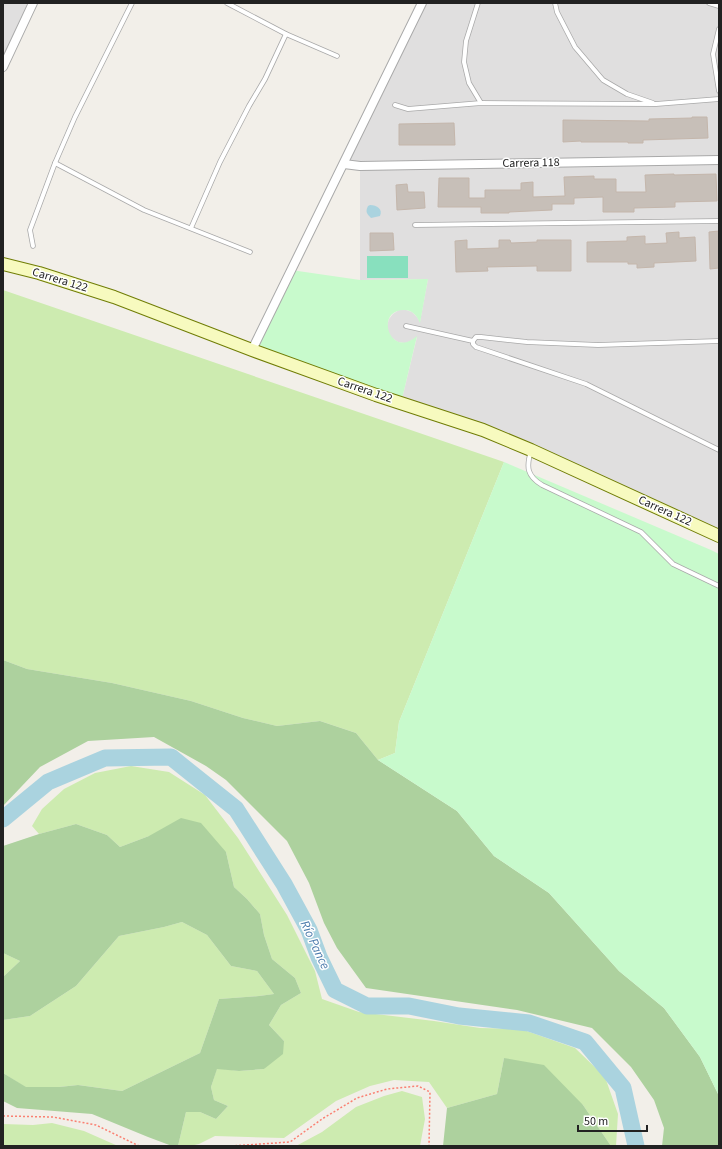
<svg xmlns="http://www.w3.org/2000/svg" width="722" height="1149" font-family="'Source Sans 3',sans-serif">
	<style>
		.residential { fill: #e0dfdf }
		.grass { fill: #cdebb0 }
		.forest { fill: #add19e }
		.park { fill: #c8facc }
		.pitch { fill: #88e0be }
		.water { fill: #aad3df }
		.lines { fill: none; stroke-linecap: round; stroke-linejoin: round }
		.river { stroke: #aad3df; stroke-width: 17 }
		.building { fill: #c7bfb8; stroke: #c4b6ab }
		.lane-casing { stroke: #a9a9a9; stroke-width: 5.5 }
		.street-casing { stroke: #a9a9a9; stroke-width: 10 }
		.secondary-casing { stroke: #707d05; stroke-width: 14 }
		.path { stroke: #fa8072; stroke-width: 1.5; stroke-dasharray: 2 2; stroke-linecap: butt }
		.lane { stroke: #fff; stroke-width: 4 }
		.street { stroke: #fff; stroke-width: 8 }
		.secondary { stroke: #f7fabf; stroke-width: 12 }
		.labels { text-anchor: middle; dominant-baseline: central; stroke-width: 3; stroke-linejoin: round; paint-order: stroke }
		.street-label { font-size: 12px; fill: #222; stroke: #fff }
		.water-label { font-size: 13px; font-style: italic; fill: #4a7aab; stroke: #fff }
	</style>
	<rect width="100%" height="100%" fill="#f2efe9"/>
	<g class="residential">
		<polygon points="3,3 29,3 3,67"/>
		<polygon points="422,3 719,3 719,536 531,450 401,403 417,337 412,341 405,343 398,342 392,338 388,333 387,326 389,319 393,314 399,310 406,310 412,312 417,317 420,322 428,279 360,280 360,166 344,164"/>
	</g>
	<g class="grass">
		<polygon points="3,290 504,462 399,722 395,753 378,760 356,733 320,721 277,726 243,718 191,701 112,683 27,669 3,660"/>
		<polygon points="131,766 169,772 205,795 238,838 287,915 315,971 322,999 359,1012 434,1021 480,1028 521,1029 575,1048 605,1077 618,1114 616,1146 611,1146 583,1105 504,1058 497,1094 447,1108 429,1082 394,1080 370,1086 336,1101 284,1138 215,1136 199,1144 190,1146 178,1146 186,1112 200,1112 216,1119 228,1106 214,1100 211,1087 217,1068 239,1071 264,1069 284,1041 269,1025 281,1005 301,993 295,978 272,959 264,935 260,914 247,899 234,887 226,852 149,836 120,847 107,835 76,824 39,834 32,826 42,809 64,789 95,773"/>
		<polygon points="182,922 207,935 231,966 257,971 274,994 259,996 219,999 200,1053 122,1091 78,1085 59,1087 25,1087 3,1073 3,1020 30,1016 76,986 119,936 164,927"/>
		<polygon points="3,953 20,961 3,977"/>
		<polygon points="402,1091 422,1097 425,1119 420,1146 296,1146 322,1132 356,1107 384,1096"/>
		<polygon points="52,1123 84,1131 118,1146 3,1146 3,1124 33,1125"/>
	</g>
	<g class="forest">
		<polygon points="3,660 27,669 112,683 191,701 243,718 277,726 320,721 356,733 378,760 457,811 494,856 549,893 619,971 664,1008 700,1057 719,1096 719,1146 662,1146 664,1128 654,1100 631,1067 592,1028 517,1010 366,988 337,948 324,923 309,883 287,841 226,780 206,766 154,737 88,741 40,767 3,806"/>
		<polygon points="181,818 201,823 226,852 234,887 247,899 260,914 264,935 272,959 295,978 301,993 281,1005 269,1025 284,1041 283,1054 264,1069 239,1071 217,1069 211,1087 214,1100 228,1106 216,1119 200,1112 186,1112 178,1146 172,1146 148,1137 92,1114 17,1108 3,1101 3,1073 26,1087 59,1087 78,1085 122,1091 200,1053 219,999 259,996 274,994 257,971 231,966 207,935 182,922 164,927 119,936 76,986 30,1016 3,1020 3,977 20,961 3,953 3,846 39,834 76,824 107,835 120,847 149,836"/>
		<polygon points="504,1058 544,1065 583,1105 611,1146 443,1146 447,1108 497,1094"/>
	</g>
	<g class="park">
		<path d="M291 270 360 280 428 279 420 323C417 316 413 310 404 310 374 310 390 360 417 336L401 403 252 350Z"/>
		<polygon points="504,462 711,550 719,554 719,1096 700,1057 664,1008 619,971 549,893 494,856 457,811 378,760 395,753 399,722"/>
	</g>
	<rect class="pitch" x="367" y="256" width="41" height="22"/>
	<path class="water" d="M370 205C377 205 383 209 380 216L371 218C367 214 365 212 368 206Z"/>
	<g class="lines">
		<polyline class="river" points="3,819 48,782 105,758 171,757 236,809 284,884 309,930 319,957 335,990 367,1006 409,1006 459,1016 529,1023 585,1042 623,1088 636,1146"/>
	</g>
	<g class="building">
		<polygon points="692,117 707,117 708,138 643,140 643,143 628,143 628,142 581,142 581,141 563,142 563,120 649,121 649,119 692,118"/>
		<polygon points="454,123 455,145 399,145 399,124"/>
		<polygon points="674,174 674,175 716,174 717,201 675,202 675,207 634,208 634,212 603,212 603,197 574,198 574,204 552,204 552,210 509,212 509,213 481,213 481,207 438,207 439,178 469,178 469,198 485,198 485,190 521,190 521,183 533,182 533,197 565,196 564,177 594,176 594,179 616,179 616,192 646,192 645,175"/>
		<polygon points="407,184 408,192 424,192 425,208 397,210 396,185"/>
		<polygon points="719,231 719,268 710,269 709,232"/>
		<polygon points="679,232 679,238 695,237 696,261 654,263 654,267 637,268 637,264 628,264 628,262 587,262 587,242 627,241 627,237 645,236 645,244 667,243 666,233"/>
		<polygon points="370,233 393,233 394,250 370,251"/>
		<polygon points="467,240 467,249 499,248 499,240 510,240 511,243 537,242 537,240 571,240 571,271 537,271 537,266 487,267 488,271 456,272 455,241"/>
	</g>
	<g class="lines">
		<g class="lane-casing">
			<g id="lane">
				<polyline points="227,3 286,34 337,56"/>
				<polyline points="478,3 466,41 464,62 469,83 481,103"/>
				<polyline points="555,3 557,12 575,47 603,80 627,94 653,103"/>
				<polyline points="709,3 719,6"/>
				<polyline points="719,29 713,54 719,91"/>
				<polyline points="395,105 408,109 481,103 656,104 719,99"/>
				<polyline points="55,163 144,210 250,252"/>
				<polyline points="415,225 719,221"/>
				<polyline points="191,228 220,162 249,106 265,79 286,34"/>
				<polyline points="33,246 30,230 55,163 75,117 132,3"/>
				<polyline points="406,326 473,341"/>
				<polyline points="473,341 473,344 476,347 586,384 719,450"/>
				<polyline points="473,341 476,337 481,337 527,342 598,345 719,341"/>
				<path d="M531 451C526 467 527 476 542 485L641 532 673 564 719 586"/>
			</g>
		</g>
		<g class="street-casing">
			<g id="street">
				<polyline points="3,67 33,3"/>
				<polyline points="344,164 360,166 719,160"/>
				<polyline points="252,350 422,3"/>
			</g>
		</g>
		<g class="secondary-casing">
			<polyline id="secondary" points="3,264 39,273 114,297 252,350 376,395 483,430 531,450 719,536"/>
		</g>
		<g class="path">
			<polyline points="3,1116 53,1117 96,1125 139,1146"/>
			<polyline points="231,1146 290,1142 322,1119 357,1098 387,1089 418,1086 430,1092 429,1146"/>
		</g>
		<use href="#lane" class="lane"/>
		<use href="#street" class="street"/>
		<use href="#secondary" class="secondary"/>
	</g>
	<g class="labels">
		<g class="street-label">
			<text transform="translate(531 163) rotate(-1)">Carrera 118</text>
			<text transform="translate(60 280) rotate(17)">Carrera 122</text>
			<text transform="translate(365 390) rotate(19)">Carrera 122</text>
			<text transform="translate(665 511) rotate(24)">Carrera 122</text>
		</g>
		<g class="water-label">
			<text transform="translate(315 945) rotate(65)">Río Pance</text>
		</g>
	</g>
	<rect width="722" height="1149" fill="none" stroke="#222222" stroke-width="8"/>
	<path d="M578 1125v6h69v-6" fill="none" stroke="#222222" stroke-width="2"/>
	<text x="584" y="1125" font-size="12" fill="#222222" stroke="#ffffff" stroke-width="3" paint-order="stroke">50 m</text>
</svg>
